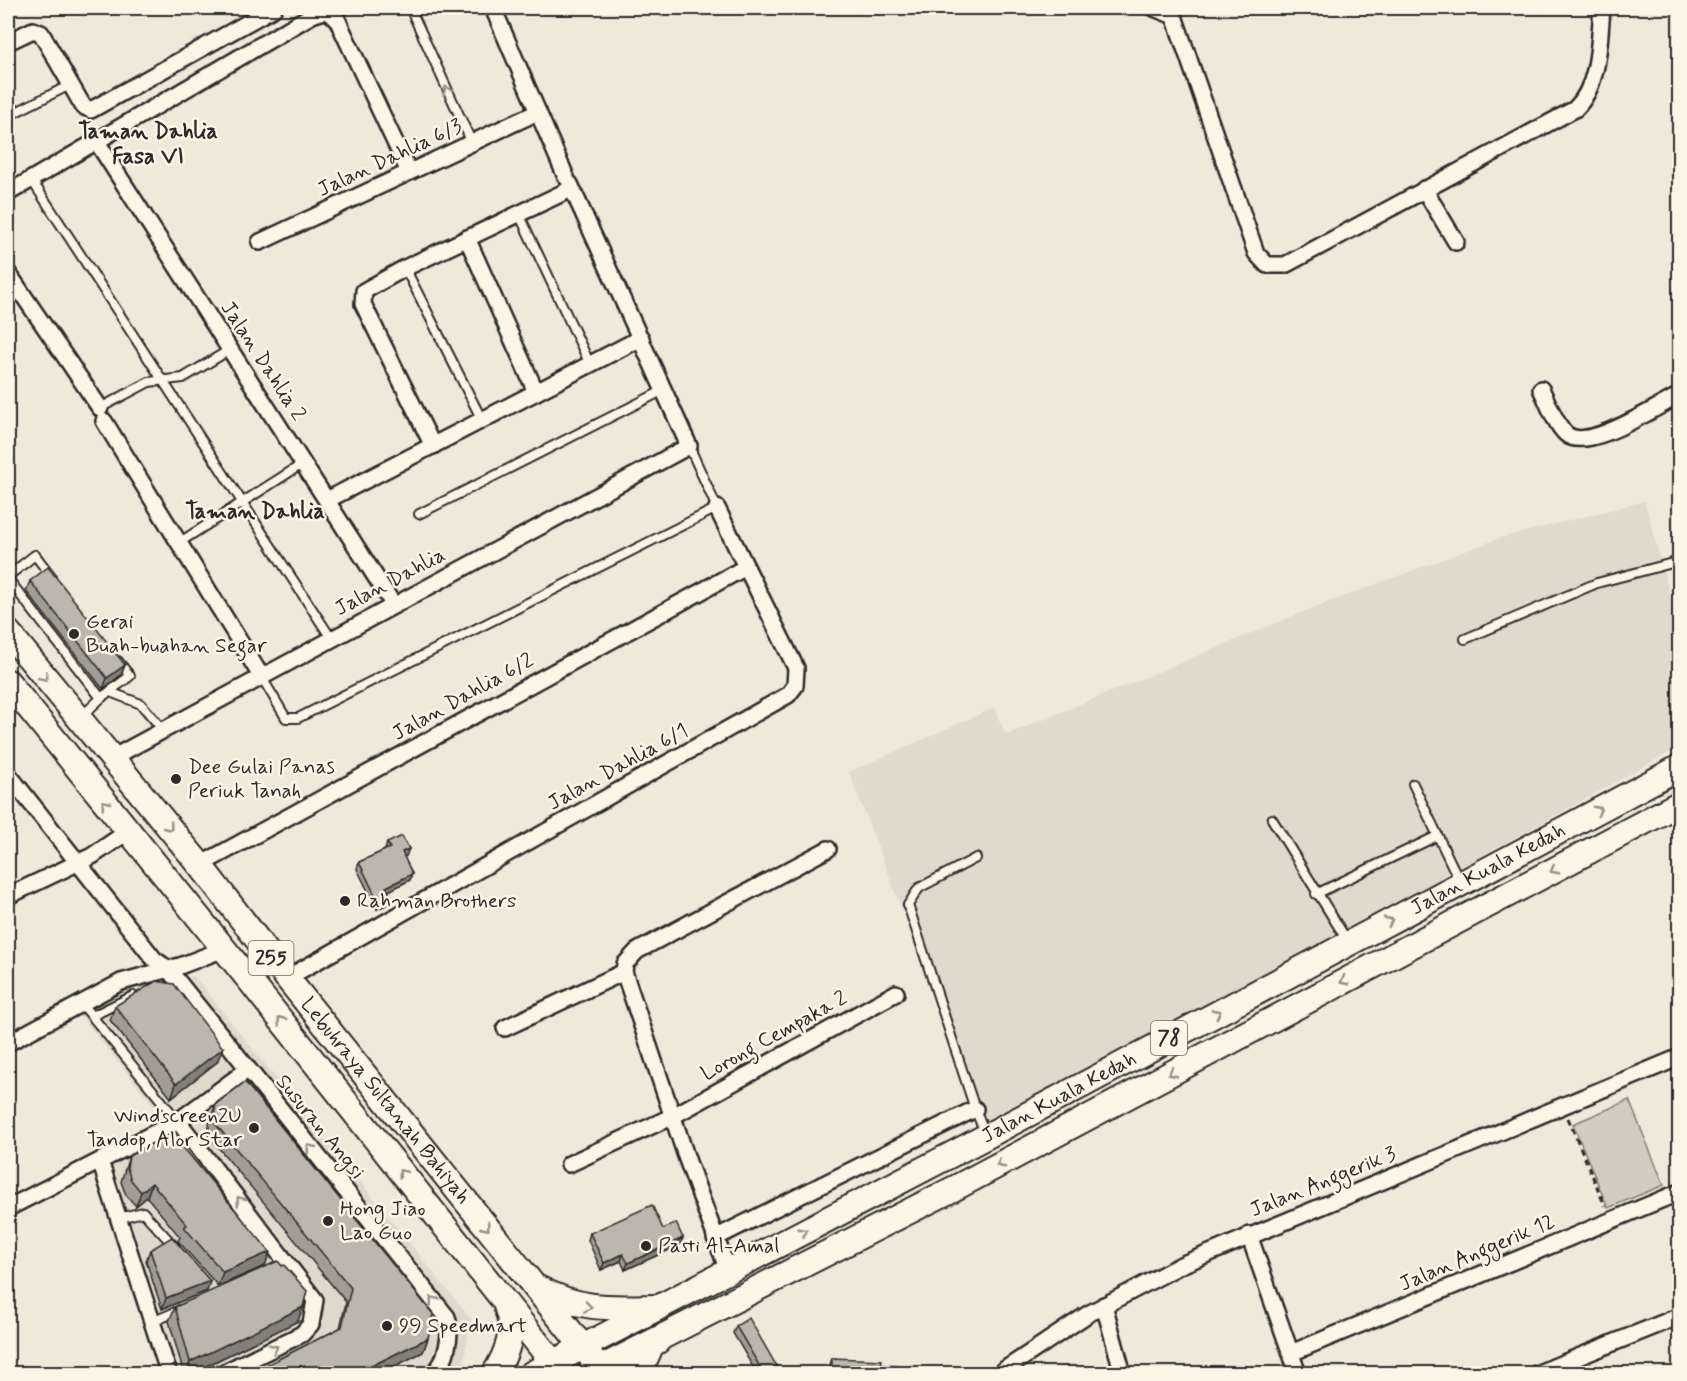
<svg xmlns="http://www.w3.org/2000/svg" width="1687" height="1381" font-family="Mynerve,sans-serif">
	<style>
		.built { fill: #e0dacc }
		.green { fill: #d2cdc0; stroke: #7e7c76; stroke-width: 1.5 }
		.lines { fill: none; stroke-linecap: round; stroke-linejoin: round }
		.lane-casing { stroke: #2b2b2b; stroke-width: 12 }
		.street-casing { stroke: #2b2b2b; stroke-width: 20 }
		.primary-casing { stroke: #2b2b2b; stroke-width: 28 }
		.path { stroke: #2b2b2b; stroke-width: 3; stroke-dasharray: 6 4.5; stroke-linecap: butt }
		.lane { stroke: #fcf5e5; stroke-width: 8 }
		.street { stroke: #fcf5e5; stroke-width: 15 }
		.primary { stroke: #fcf5e5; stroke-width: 24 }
		.wall { fill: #a29d94; stroke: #2b2b2b; stroke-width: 1.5 }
		.shaded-wall { fill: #848078; stroke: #2b2b2b; stroke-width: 1.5 }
		.building { fill: #bcb7ac; stroke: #2b2b2b; stroke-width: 1.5 }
		.oneway { stroke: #949088 }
		.poi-dot { fill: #2b2b2b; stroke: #fcf5e5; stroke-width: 2 }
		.labels { text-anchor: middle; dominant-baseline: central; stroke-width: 5; stroke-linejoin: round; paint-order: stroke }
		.shield { fill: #fcf5e5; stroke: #6a6863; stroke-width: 1.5 }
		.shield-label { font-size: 20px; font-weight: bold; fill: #2b2b2b }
		.street-label { font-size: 21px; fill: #2b2b2b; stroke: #fcf5e5 }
		.poi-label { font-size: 21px; fill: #2b2b2b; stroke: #fcf5e5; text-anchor: start }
		.neighbourhood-label { font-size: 22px; font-weight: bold; fill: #2b2b2b; stroke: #fcf5e5 }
	</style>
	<rect width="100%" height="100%" fill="#efe9da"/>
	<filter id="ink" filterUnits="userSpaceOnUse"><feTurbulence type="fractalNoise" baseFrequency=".0167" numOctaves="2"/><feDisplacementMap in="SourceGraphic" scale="12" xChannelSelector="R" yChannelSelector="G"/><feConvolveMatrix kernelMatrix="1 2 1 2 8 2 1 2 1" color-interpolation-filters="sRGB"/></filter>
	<g filter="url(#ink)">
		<g class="built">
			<polygon points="1645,501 1679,630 1679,747 987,1130 849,772 994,708 1006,735 1315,607 1500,538"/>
			<polygon points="194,976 471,1319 462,1373 180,1373 113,1167 177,1134 79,1014 131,986"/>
		</g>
		<polygon class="green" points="1629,1100 1664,1185 1608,1208 1573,1124"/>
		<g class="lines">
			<g class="lane-casing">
				<g id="lane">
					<polyline points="410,8 472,143"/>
					<polyline points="8,116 72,84"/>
					<polyline points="31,179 331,638"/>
					<polyline points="519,214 590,364"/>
					<polyline points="405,268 482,420"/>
					<polyline points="100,408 149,382 183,378 231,349"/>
					<polyline points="419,514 664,390"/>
					<polyline points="180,542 304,463"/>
					<polyline points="8,576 35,555 51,576"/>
					<polyline points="8,579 101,698 82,716"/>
					<polyline points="1465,639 1597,583 1680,561"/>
					<polyline points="261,676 286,718 298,718 717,508 689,446"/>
					<polyline points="110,692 141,704 163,730"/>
					<polyline points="101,698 130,676 118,661"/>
					<polyline points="1413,784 1460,882"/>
					<polyline points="1272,819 1348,942"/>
					<polyline points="976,858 919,888 908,905 975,1109 985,1133"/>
					<polyline points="1316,894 1437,836"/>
					<polyline points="81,1003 178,1121"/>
					<polyline points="92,1016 133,996"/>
					<polyline points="119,1218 143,1212 175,1247"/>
					<polyline points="152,1322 180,1310"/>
				</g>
			</g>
			<g class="street-casing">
				<g id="street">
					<polyline points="493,8 566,177"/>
					<path d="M1154 8 1174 16 1256 253 1267 265H1285L1575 109C1600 85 1599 41 1602 8"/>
					<polyline points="8,42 33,30 41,33 83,106 91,110 274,8"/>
					<polyline points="97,142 393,604"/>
					<polyline points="1424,189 1456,242"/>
					<polyline points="8,193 312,15 327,10 337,19 409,172"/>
					<polyline points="467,238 536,392"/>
					<polyline points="260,242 538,112"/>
					<polyline points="8,273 100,408"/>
					<path d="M1541 389C1548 402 1555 424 1566 434 1587 453 1657 406 1680 395"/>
					<polyline points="104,421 261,676"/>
					<polyline points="433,446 363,304 364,291 405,268 571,189"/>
					<polyline points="327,500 641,338"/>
					<polyline points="112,758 689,446 570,184"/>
					<path d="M8 774 154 959 168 969 447 1317C452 1333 447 1366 431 1374"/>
					<polyline points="200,865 746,567"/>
					<polyline points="8,896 92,856 127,832"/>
					<polyline points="287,978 788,695 795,686 796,668 717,508"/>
					<polyline points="505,1028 624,972"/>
					<polyline points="8,1043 121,982 180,966 224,949"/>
					<polyline points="178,1121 315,1300 311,1324 302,1334 221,1374"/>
					<polyline points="100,1161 169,1374"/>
					<polyline points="569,1164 673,1116 896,993"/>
					<polyline points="8,1208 178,1121 247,1070"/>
					<polyline points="1249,1235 1298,1374"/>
					<polyline points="715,1238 975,1109"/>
					<polyline points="728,1271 688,1162 624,972 625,964 637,951 828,849"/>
					<polyline points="1104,1305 1123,1374"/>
					<polyline points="1291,1353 1680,1192"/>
					<polyline points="998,1374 1088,1314 1181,1265 1680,1057"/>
					<polyline points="1536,1374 1680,1316"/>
				</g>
			</g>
			<g class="primary-casing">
				<g id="primary">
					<path id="s1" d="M8 632 200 865 287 978 591 1357"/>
					<polyline points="8,682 250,981 562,1374"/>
					<path d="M538 1288C580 1310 607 1308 653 1307"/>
					<path d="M494 1374C508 1352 516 1330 506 1306"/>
					<path id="s2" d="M531 1374 987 1136 1680 767"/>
					<polyline points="589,1374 957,1187 1680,803"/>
					<polyline points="639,1374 652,1344 658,1341"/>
				</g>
			</g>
			<polyline class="path" points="1568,1118 1605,1206"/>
			<use href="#lane" class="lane"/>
			<use href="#street" class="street"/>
			<use href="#primary" class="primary"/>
		</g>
		<g class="wall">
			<polygon points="30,581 125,665 121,675 103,689 26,591"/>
			<polygon points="387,843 406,856 404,857 412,874 410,880 388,891 391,897 388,904 377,909 357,869 359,862 385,850"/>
			<polygon points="115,1006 217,1062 171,1098 110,1020"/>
			<polygon points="216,1104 428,1338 423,1352 379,1374 249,1374 340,1328 346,1302 208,1135 210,1118"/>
			<polygon points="129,1156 265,1266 218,1286 178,1241 180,1237 147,1197 136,1206 126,1195 121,1182"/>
			<polygon points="663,1229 680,1245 625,1270 621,1261 601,1270 588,1240 590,1233"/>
			<polygon points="150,1250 210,1281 207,1291 162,1309 146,1261"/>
			<polygon points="175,1307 298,1321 190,1374 184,1374 169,1321"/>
			<polygon points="736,1326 781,1374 757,1374 733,1333"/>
			<polygon points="832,1358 881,1365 897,1374 797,1374 799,1370 828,1371"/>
		</g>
		<g class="shaded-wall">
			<polygon points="125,665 121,675 103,689 107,678"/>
			<polygon points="409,849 406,856 400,859 402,852"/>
			<polygon points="412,874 410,880 383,894 386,887"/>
			<polygon points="391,897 388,904 377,909 379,903"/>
			<polygon points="223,1048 217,1062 171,1098 176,1084"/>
			<polygon points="152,1183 147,1197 136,1206 141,1192"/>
			<polygon points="683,1238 680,1245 625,1270 628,1263"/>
			<polygon points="270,1252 265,1266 218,1286 223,1272"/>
			<polygon points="623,1254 621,1261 601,1270 604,1263"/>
			<polygon points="210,1281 207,1291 162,1309 166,1298"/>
			<polygon points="303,1307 298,1321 190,1374 186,1374 190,1362"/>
			<polygon points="428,1338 423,1352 379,1374 355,1374"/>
		</g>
		<g class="building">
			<polygon points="48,567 125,665 107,678 30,581"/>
			<polygon points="402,836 409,849 402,852 412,874 386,887 391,897 379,903 359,862 390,848 387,843"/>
			<polygon points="156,981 174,984 223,1048 176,1084 115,1006"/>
			<polygon points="245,1082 433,1314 428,1338 355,1374 249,1374 342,1327 351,1288 213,1121 216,1104"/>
			<polygon points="162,1138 178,1141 270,1252 223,1272 184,1227 187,1225 152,1183 141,1192 131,1180 127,1168 129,1156"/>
			<polygon points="652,1205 663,1229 676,1223 683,1238 628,1263 623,1254 604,1263 590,1233"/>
			<polygon points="172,1237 210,1281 166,1298 150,1250"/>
			<polygon points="278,1261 282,1266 284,1265 307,1291 303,1307 190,1362 175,1307"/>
			<polygon points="749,1318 781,1374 764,1374 736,1326"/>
			<polygon points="832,1358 882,1360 881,1365 897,1366 897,1374 798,1374 799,1370 832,1371"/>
		</g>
		<defs><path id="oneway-chevron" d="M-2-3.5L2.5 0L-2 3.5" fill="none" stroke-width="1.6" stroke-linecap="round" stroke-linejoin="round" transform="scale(1.5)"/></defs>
		<g class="oneway">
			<use href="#oneway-chevron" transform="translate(447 90) rotate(-115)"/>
			<use href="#oneway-chevron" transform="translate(44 677) rotate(51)"/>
			<use href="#oneway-chevron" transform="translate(105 804) rotate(-129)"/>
			<use href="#oneway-chevron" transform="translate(1598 810) rotate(-28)"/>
			<use href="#oneway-chevron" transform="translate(169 827) rotate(51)"/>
			<use href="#oneway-chevron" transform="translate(1554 870) rotate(152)"/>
			<use href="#oneway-chevron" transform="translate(1389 921) rotate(-28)"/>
			<use href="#oneway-chevron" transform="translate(1344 981) rotate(152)"/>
			<use href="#oneway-chevron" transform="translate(1217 1013) rotate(-28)"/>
			<use href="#oneway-chevron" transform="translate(281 1020) rotate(-128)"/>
			<use href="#oneway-chevron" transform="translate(1172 1073) rotate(152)"/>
			<use href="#oneway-chevron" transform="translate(310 1148) rotate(-129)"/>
			<use href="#oneway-chevron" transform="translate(1000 1164) rotate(152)"/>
			<use href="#oneway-chevron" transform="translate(402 1173) rotate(-129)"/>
			<use href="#oneway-chevron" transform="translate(240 1200) rotate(-128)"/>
			<use href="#oneway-chevron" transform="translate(486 1227) rotate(51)"/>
			<use href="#oneway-chevron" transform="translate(803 1232) rotate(-28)"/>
			<use href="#oneway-chevron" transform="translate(433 1300) rotate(-129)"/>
			<use href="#oneway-chevron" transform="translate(588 1307) rotate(9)"/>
			<use href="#oneway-chevron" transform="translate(274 1348) rotate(-26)"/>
		</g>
	</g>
	<g class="poi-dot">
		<circle cx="74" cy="634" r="6"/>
		<circle cx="176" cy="779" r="6"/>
		<circle cx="345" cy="901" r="6"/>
		<circle cx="254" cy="1128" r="6"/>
		<circle cx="328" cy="1221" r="6"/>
		<circle cx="646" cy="1246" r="6"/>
		<circle cx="387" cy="1326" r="6"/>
	</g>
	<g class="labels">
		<g class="shield">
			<rect x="248.5" y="941" width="45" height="34" rx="4.5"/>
			<rect x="1151" y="1021" width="36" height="34" rx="4.5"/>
		</g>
		<g class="shield-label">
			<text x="271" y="958">255</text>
			<text x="1169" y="1038">78</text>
		</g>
		<g class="street-label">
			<text transform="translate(390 158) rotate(-25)">Jalan Dahlia 6/3</text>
			<text transform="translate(263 361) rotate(57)">Jalan Dahlia 2</text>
			<text transform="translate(390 582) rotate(-28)">Jalan Dahlia</text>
			<text transform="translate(463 697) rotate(-29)">Jalan Dahlia 6/2</text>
			<text transform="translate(618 767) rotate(-29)">Jalan Dahlia 6/1</text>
			<text stroke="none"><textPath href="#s2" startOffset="1082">Jalan Kuala Kedah</textPath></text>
			<text transform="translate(774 1036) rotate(-29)">Lorong Cempaka 2</text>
			<text stroke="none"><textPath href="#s2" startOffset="596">Jalan Kuala Kedah</textPath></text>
			<text stroke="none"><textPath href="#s1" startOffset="602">Lebuhraya Sultanah Bahiyah</textPath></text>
			<text transform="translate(320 1127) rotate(51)">Susuran Angsi</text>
			<text transform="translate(1323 1182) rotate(-22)">Jalan Anggerik 3</text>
			<text transform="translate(1477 1253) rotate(-23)">Jalan Anggerik 12</text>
		</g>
		<g class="poi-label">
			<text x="86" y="622">Gerai<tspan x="86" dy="24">Buah-buahan Segar</tspan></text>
			<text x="188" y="767">Dee Gulai Panas<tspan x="188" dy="24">Periuk Tanah</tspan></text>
			<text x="357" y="901">Rahman Brothers</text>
			<text x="242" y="1116" text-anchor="end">Windscreen2U<tspan x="242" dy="24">Tandop, Alor Star</tspan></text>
			<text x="340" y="1209">Hong Jiao<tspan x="340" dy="24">Lao Guo</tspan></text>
			<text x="658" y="1246">Pasti Al-Amal</text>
			<text x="399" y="1326">99 Speedmart</text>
		</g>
		<g class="neighbourhood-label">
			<text x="148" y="132">Taman Dahlia<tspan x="148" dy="25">Fasa VI</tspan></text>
			<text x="255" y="512">Taman Dahlia</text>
		</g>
	</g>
	<rect width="1687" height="1381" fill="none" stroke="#fcf5e5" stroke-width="30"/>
	<rect x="15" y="15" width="1657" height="1351" fill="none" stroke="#2b2b2b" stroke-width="2" filter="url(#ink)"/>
</svg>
